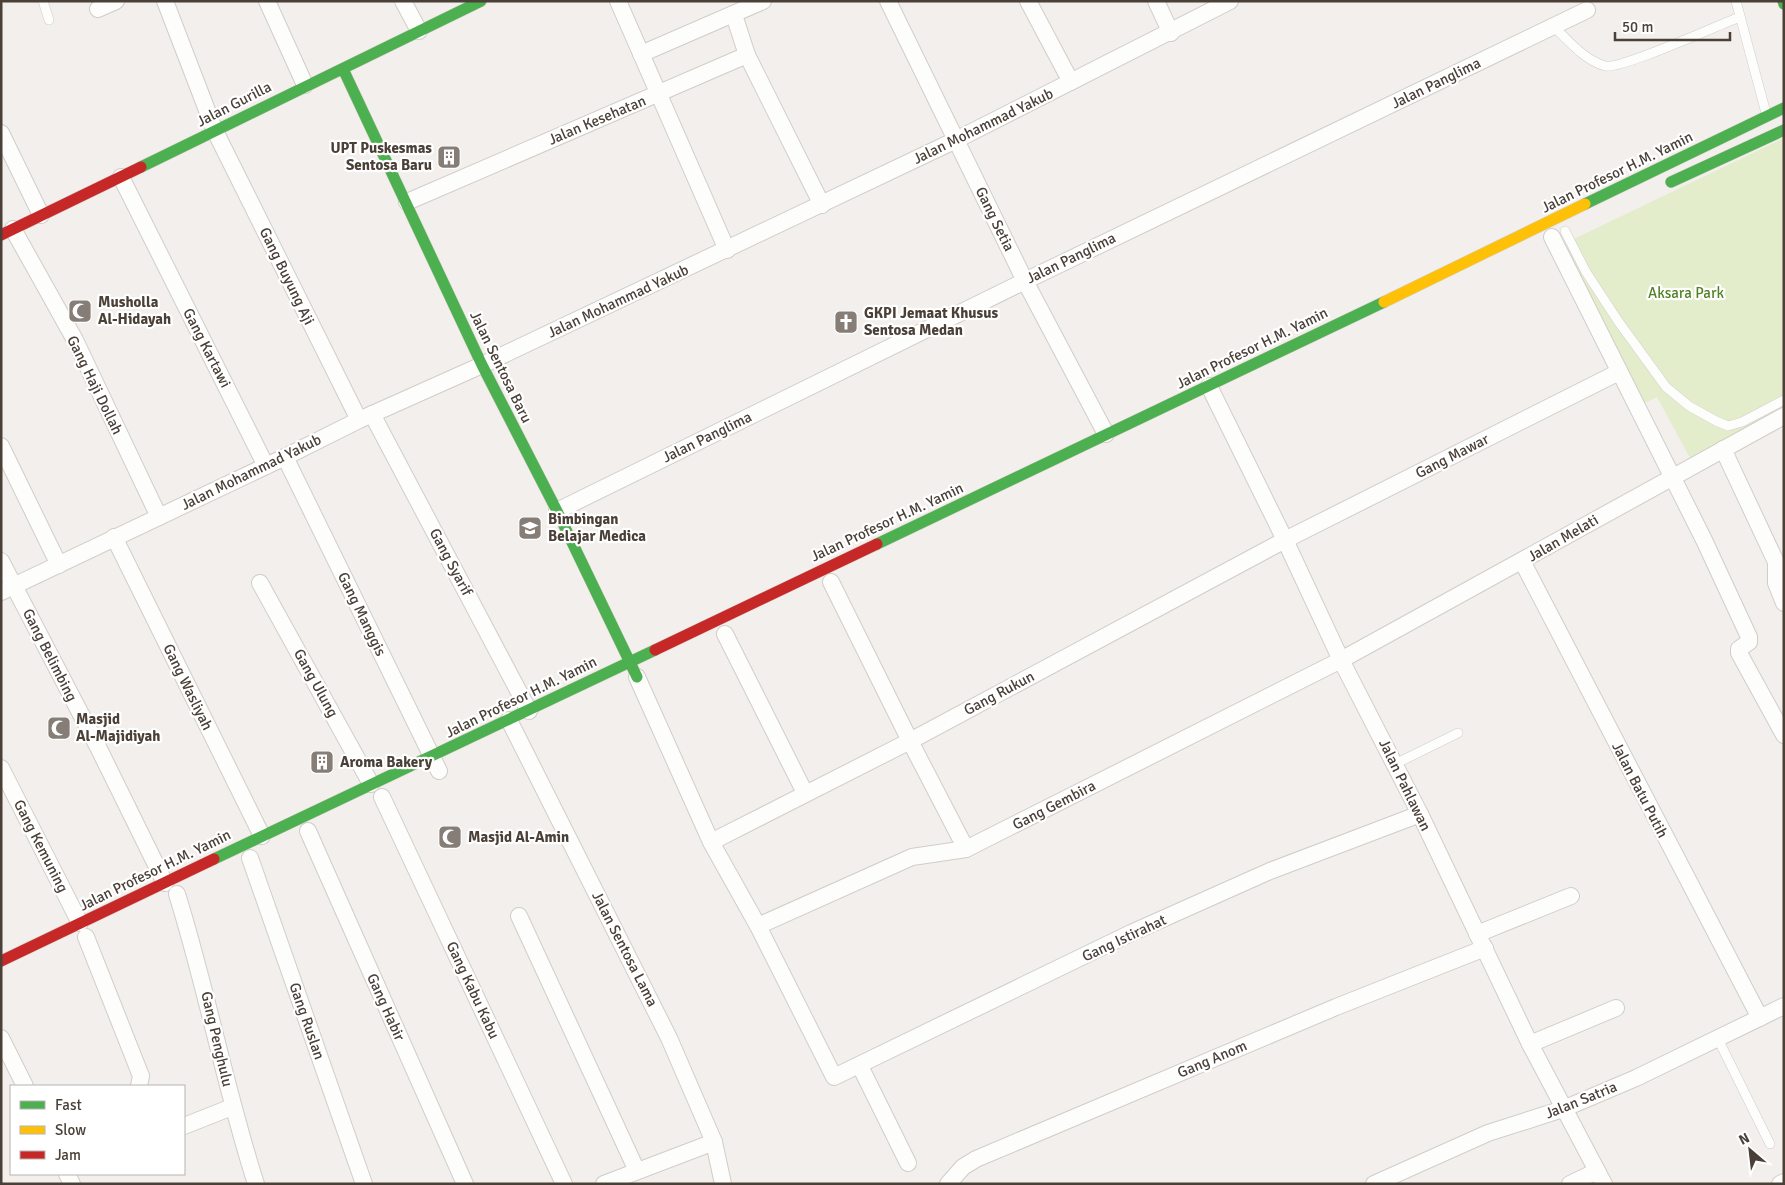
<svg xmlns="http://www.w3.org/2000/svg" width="1785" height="1185" font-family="Signika,sans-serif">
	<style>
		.green { fill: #e4edcb }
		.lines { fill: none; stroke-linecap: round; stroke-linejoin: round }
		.lane-casing { stroke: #d1cdc9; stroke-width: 10 }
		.street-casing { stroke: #d1cdc9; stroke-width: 18 }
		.fast-casing { stroke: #d3cdc4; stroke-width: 12 }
		.slow-casing { stroke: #d3cdc4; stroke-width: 12 }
		.jam-casing { stroke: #d3cdc4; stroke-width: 12 }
		.lane { stroke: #fdfdfc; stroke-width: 9 }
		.street { stroke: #fdfdfc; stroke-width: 16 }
		.fast { stroke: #4caf50; stroke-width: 11 }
		.slow { stroke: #ffc107; stroke-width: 11 }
		.jam { stroke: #c62828; stroke-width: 11 }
		.labels { text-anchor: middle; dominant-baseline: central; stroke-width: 4.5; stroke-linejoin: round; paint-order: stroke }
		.street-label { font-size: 15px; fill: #4a4037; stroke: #fff }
		.poi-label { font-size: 15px; font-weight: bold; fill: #4a4037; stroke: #fff; text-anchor: start }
		.park-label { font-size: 15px; fill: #528025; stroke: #fff }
	</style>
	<rect width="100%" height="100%" fill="#f2efec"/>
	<polygon class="green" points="1784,138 1784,409 1690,458 1657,397 1635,408 1555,248"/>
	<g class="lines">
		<g class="lane-casing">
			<g id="lane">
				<polyline points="43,1 49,20"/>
				<polyline points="1736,1 1766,113"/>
				<path d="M1553 26C1568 40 1584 60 1605 66 1620 70 1718 25 1740 17"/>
				<polyline points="1565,231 1586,272 1618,321 1666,387 1689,406 1716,421 1728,426 1742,422 1784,400"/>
				<polyline points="1395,764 1458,733"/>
				<polyline points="1718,1039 1770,1144"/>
			</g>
		</g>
		<g class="street-casing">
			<g id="street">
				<polyline points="165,1 215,131 359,420"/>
				<polyline points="267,1 305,85"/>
				<polyline points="403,1 419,31"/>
				<polyline points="618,1 727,250"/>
				<polyline points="888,1 1025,281 1106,434"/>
				<polyline points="1028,1 1071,82"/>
				<polyline points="1156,1 1171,33"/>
				<polyline points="98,9 116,1"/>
				<polyline points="641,54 763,1"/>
				<polyline points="747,55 822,205"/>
				<polyline points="1,133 41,215"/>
				<polyline points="121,177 266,466"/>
				<polyline points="407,202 747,55 734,15"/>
				<polyline points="13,229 75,340 159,517"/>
				<polyline points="1552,237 1704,540 1749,637 1749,642 1739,649 1739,653 1784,735"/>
				<polyline points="1209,386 1285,540 1341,660 1420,814 1530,1044 1604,1184"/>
				<polyline points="372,414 529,711"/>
				<polyline points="1,446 59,565"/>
				<polyline points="1723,449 1776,562 1776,583 1784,603"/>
				<polyline points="285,457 439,771"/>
				<polyline points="557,511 1025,281 1587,10"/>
				<polyline points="114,537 262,836"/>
				<polyline points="1,561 98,747 165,883"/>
				<polyline points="1522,561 1760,1018"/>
				<polyline points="831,582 910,741 966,849"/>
				<polyline points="260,583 371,784"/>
				<polyline points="1,592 285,457 359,420 482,365 956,140 1230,1"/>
				<polyline points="725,634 805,793"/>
				<polyline points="637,677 711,842 758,926 834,1077 1131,933 1270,871 1420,814"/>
				<polyline points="509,720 669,1038 714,1142 723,1184"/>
				<polyline points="1,768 80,923"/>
				<polyline points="382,797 564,1184"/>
				<polyline points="308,831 465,1184"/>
				<polyline points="711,842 910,741 1285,540 1619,372"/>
				<polyline points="250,858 364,1184"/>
				<path d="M177 894C207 990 225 1088 256 1184"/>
				<polyline points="519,916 637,1171"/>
				<polyline points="758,926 912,857 966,849 1341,660 1784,416"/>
				<polyline points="1477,934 1571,896"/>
				<polyline points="86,937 141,1076 139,1086"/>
				<polyline points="1,1038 25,1086"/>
				<polyline points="1530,1044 1616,1008"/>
				<polyline points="860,1066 908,1163"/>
				<polyline points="184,1126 232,1107"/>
				<polyline points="67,1174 72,1184"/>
				<polyline points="604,1184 714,1142"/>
				<polyline points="948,1184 963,1167 976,1159 1336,1007 1485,948"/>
				<polyline points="1374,1184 1488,1133 1563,1109 1636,1078 1784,1006"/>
				<polyline points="1570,1184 1597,1171"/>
				<polyline points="1780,1184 1784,1182"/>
			</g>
		</g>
		<g class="fast-casing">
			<g id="fast">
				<polyline points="1783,1 1784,4"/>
				<polyline points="343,69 482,365 557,511 637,677"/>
				<polyline points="141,167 481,1"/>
				<polyline points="1671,182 1784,130"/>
				<polyline points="1585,204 1784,108"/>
				<polyline points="877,544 1384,302"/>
				<polyline points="214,859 655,650"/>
			</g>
		</g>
		<g class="slow-casing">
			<polyline id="slow" points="1384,302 1585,204"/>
		</g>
		<g class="jam-casing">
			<g id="jam">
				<polyline points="1,235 141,167"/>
				<polyline points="655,650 877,544"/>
				<polyline points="1,961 214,859"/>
			</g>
		</g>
		<use href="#lane" class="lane"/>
		<use href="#street" class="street"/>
		<use href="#fast" class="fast"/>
		<use href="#slow" class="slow"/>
		<use href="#jam" class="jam"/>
	</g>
	<defs>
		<g id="building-square" transform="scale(1.25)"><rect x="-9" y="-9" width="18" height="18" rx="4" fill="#857d76" stroke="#fff"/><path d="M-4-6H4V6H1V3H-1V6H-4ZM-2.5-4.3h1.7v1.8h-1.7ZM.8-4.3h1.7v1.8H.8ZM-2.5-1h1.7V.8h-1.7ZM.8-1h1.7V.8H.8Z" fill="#fff"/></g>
		<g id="mosque-square" transform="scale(1.25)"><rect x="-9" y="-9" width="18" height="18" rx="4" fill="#857d76" stroke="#fff"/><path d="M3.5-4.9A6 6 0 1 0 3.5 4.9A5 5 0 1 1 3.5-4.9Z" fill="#fff"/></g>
		<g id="church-square" transform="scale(1.25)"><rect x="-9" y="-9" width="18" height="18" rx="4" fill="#857d76" stroke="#fff"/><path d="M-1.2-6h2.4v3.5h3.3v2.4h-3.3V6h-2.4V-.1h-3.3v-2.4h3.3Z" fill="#fff"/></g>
		<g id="school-square" transform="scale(1.25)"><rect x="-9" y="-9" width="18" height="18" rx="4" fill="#857d76" stroke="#fff"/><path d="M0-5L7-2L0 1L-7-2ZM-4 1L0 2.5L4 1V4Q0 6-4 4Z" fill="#fff"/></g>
	</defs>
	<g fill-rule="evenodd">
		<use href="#building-square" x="449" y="157"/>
		<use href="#mosque-square" x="80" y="311"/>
		<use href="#church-square" x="846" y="322"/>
		<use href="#school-square" x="530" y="528"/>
		<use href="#mosque-square" x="59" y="728"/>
		<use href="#building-square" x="322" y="762"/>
		<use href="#mosque-square" x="450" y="837"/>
	</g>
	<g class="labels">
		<g class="street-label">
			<text transform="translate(1436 83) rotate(-26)">Jalan Panglima</text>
			<text transform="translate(234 104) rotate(-27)">Jalan Gurilla</text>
			<text transform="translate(597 120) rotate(-23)">Jalan Kesehatan</text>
			<text transform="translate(983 126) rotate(-26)">Jalan Mohammad Yakub</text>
			<text transform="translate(1617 172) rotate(-26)">Jalan Profesor H.M. Yamin</text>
			<text transform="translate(995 219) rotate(64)">Gang Setia</text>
			<text transform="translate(1071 258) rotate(-26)">Jalan Panglima</text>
			<text transform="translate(287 276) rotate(64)">Gang Buyung Aji</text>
			<text transform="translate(618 301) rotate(-25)">Jalan Mohammad Yakub</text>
			<text transform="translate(207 348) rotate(63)">Gang Kartawi</text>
			<text transform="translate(1252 348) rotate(-26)">Jalan Profesor H.M. Yamin</text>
			<text transform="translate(501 367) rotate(64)">Jalan Sentosa Baru</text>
			<text transform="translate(95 385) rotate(64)">Gang Haji Dollah</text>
			<text transform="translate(707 437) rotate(-26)">Jalan Panglima</text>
			<text transform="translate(1452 456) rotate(-27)">Gang Mawar</text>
			<text transform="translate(251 472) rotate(-26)">Jalan Mohammad Yakub</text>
			<text transform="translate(887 522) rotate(-25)">Jalan Profesor H.M. Yamin</text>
			<text transform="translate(1563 538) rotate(-30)">Jalan Melati</text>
			<text transform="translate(451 562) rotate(62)">Gang Syarif</text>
			<text transform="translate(362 614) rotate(64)">Gang Manggis</text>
			<text transform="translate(50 655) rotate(63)">Gang Belimbing</text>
			<text transform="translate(316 683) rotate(61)">Gang Ulung</text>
			<text transform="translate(188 687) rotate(64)">Gang Wasliyah</text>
			<text transform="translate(999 693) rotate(-28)">Gang Rukun</text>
			<text transform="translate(521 697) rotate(-26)">Jalan Profesor H.M. Yamin</text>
			<text transform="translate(1405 785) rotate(64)">Jalan Pahlawan</text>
			<text transform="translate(1640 790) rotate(63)">Jalan Batu Putih</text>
			<text transform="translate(1054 805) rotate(-27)">Gang Gembira</text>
			<text transform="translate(41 846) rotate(63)">Gang Kemuning</text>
			<text transform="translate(155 870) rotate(-26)">Jalan Profesor H.M. Yamin</text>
			<text transform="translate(1124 938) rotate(-25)">Gang Istirahat</text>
			<text transform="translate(625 949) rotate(63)">Jalan Sentosa Lama</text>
			<text transform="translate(473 990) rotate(65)">Gang Kabu Kabu</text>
			<text transform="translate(386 1007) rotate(66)">Gang Habir</text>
			<text transform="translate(307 1021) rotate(71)">Gang Ruslan</text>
			<text transform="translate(217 1039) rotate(77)">Gang Penghulu</text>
			<text transform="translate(1212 1059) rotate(-23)">Gang Anom</text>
			<text transform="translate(1581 1100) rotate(-22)">Jalan Satria</text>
		</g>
		<g class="poi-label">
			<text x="432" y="148" text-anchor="end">UPT Puskesmas<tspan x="432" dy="17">Sentosa Baru</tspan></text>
			<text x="98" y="302">Musholla<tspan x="98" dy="17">Al-Hidayah</tspan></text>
			<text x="864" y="313">GKPI Jemaat Khusus<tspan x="864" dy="17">Sentosa Medan</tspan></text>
			<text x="548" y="519">Bimbingan<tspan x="548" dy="17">Belajar Medica</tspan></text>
			<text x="76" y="719">Masjid<tspan x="76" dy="17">Al-Majidiyah</tspan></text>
			<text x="340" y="762">Aroma Bakery</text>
			<text x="468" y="837">Masjid Al-Amin</text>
		</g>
		<g class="park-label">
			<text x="1686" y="293">Aksara Park</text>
		</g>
	</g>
	<rect width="1785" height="1185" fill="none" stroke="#4a4037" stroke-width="5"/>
	<rect x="10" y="1085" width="175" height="90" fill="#ffffff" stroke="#b7b3af"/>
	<rect x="20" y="1101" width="25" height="8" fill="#4caf50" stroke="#b7b3af"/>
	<text x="55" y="1110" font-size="15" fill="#4a4037">Fast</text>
	<rect x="20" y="1126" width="25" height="8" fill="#ffc107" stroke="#b7b3af"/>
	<text x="55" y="1135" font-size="15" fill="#4a4037">Slow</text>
	<rect x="20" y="1151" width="25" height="8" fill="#c62828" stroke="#b7b3af"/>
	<text x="55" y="1160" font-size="15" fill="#4a4037">Jam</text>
	<g transform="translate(1750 1150) rotate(332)" stroke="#ffffff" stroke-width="4" paint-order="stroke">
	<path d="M0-4L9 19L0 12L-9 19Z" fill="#4a4037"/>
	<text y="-8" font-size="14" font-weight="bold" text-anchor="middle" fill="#4a4037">N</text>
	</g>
	<path d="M1615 32v8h115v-8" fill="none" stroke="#4a4037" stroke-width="2.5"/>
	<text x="1622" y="32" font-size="15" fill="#4a4037" stroke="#ffffff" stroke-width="4" paint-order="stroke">50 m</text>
</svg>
